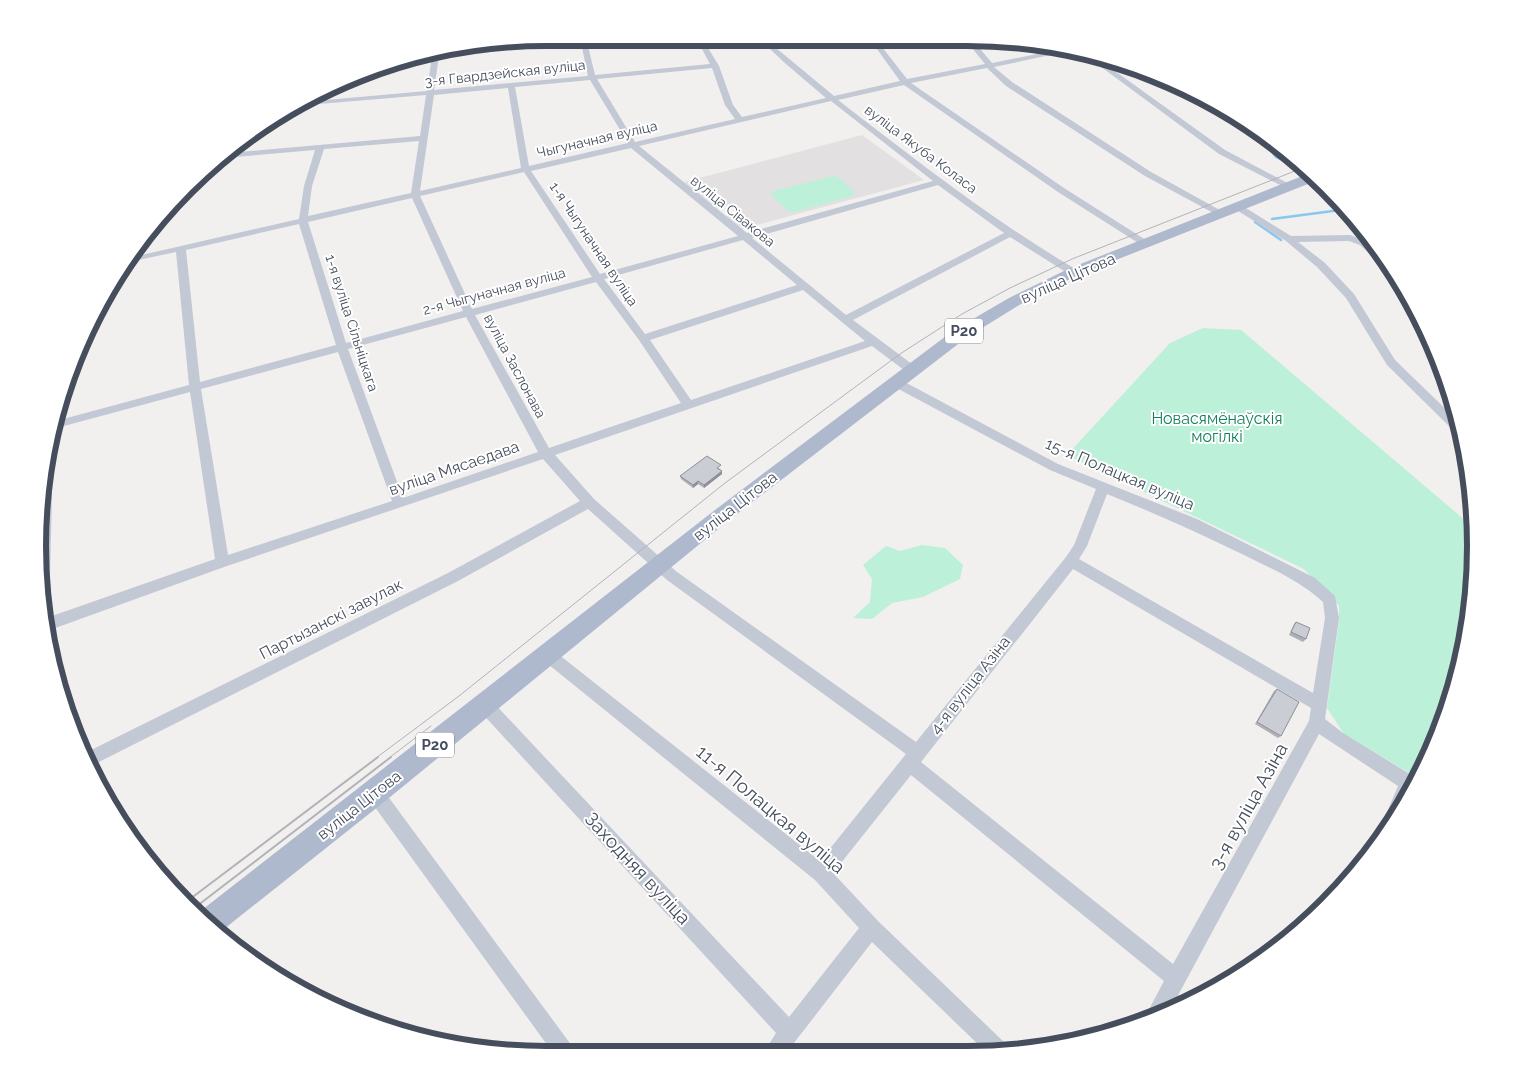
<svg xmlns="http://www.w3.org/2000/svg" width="1513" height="1092" font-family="Raleway,sans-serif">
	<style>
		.education { fill: #e3e0e1 }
		.green { fill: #bcf0d9 }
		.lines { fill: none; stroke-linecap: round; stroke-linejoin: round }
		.stream-far1 { stroke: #88c8ee; stroke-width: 2 }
		.stream { stroke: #88c8ee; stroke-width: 2.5 }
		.minor { fill: #c2c8d4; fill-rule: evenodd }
		.secondary { fill: #c1c8d8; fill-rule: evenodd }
		.primary { fill: #aeb9ce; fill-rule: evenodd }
		.tram-far1 { stroke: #b1b3b9; stroke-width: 1 }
		.tram { stroke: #b1b3b9; stroke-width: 2 }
		.wall { fill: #afb0b7 }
		.shaded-wall { fill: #8e9095 }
		.building { fill: #cbcdd5; stroke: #8e9095 }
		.labels { text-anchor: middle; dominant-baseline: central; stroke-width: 4; stroke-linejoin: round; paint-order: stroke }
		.far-street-label { font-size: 14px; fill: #464e5d; stroke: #fff }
		.shield { fill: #fff; stroke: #7e838e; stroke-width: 1 }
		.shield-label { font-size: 15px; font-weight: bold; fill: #464e5d }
		.street-label { font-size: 16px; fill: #464e5d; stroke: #fff }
		.park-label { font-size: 16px; fill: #15805d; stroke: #fff }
		.near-street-label { font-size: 19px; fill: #464e5d; stroke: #fff }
		.rim { fill: none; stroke: #464e5d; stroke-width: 6 }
	</style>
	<rect width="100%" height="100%" fill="#f2efef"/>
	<polygon class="education" points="862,135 924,180 742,229 725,216 739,212 730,204 716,209 684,182"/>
	<g class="green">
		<polygon points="833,176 839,178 855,192 852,196 795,212 788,211 771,195 773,191"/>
		<polygon points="1203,328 1241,330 1466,521 1469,553 1474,558 1474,580 1458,678 1418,778 1344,734 1327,708 1339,621 1339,606 1304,569 1067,455 1170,343"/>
		<polygon points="922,545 945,548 963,565 960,579 923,597 892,603 872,619 853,618 870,602 872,579 863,565 886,546 900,551"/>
	</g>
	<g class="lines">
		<polyline class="stream-far1" points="1202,96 1245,128"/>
		<g class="stream">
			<polyline points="1243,127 1263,141 1276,157 1288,163"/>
			<polyline points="1319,186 1334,195"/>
			<polyline points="1272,219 1348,209"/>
			<polyline points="1255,222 1281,240"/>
		</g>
		<g class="minor">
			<path d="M580 38H586L595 75 710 64 696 38H702L719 66 733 105 742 117 826 98 786 64 758 38H764L834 96 900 81 869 38H875L907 79 985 64 964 38H971L992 63 1067 48 1074 50 994 67 1012 82 1151 172 1227 214 1219 216 1145 176 1006 86 987 68 911 83 1064 188 1149 242V246H1143L1058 192 904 85 838 100C916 160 992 220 1077 270V274H1069L1010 237 853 320 916 367V373H908L872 346 555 455 594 499 677 572 916 742 1066 557 1074 545 1096 489 1050 470 891 385V379H899L1058 464 1197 519 1315 578 1335 596 1339 618 1325 719 1343 733 1418 779 1389 826 1387 825 1384 819 1398 786 1319 734 1169 1012 1147 1021 1145 1017 1164 981 911 775 833 873 878 921 1005 1043 1008 1050H984L872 942 787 1052H764L776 1033 479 710 477 705 479 700 485 698 491 700 789 1017 859 928 815 880 543 660 540 655 543 650 548 648 553 650 820 861 906 754 667 580 588 509 458 581 89 767 83 754 448 573 580 501 543 459 227 566 47 631C31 571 41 509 47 449L53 453 49 617 215 559 190 392 53 429 56 421 189 385 176 252 129 262 133 257 299 219 304 186 315 150 224 158 229 153 420 136 426 95 295 106 303 102 427 91 432 56 407 57 414 55ZM581 43 588 76 434 90 439 56ZM712 68 725 105 735 119 635 142 597 79ZM590 80 628 143 529 166 515 87ZM508 88 521 168 420 191 434 95ZM831 101 933 181 747 233 639 146ZM419 141 411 193 308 216 312 186 324 149ZM631 148 738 236 600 274 531 171ZM524 172 592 277 472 309 420 196ZM938 185 1004 233 846 315 752 238ZM412 198 463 311 346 343 308 222ZM299 224 336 345 200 382 186 250ZM743 240 797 285 645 334 604 279ZM596 282 639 340 681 403 549 448 475 315ZM803 290 865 341 691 400 650 340ZM466 317 538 452 403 498 348 349ZM338 352 392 501 228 555 201 389ZM1107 494C1154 513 1199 533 1244 555 1272 569 1300 581 1323 602L1325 618 1313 693 1079 559 1087 546ZM1073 569 1311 708 1309 721 1173 964 921 762Z"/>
			<polygon points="1084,53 1094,56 1225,150 1293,186 1286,188 1219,154 1085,55"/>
			<polygon points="1235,205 1241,205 1291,236 1350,235 1366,241 1379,252 1391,269 1385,268 1360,245 1349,241 1298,242 1325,263 1354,294 1395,360 1457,420 1460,433 1455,432 1387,365 1346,298 1317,267 1286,241 1235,209"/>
			<polygon points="375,785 381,787 572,1046 575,1053 553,1053 369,799 366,793 369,787"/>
		</g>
		<polygon class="secondary" points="163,212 167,215 164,220 157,220"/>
		<polygon class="primary" points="1310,173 1318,180 1078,275 1021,304 966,338 729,520 384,802 219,933 198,913 715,510 954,330 1009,298 1068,269"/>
		<g class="tram-far1">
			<polyline points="376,758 459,696 725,483 900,354 962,314 1010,288 1072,259 1305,167"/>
			<polyline points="389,758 431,726"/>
		</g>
		<g class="tram">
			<polyline points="186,902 378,757"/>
			<polyline points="193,909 391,757"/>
		</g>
	</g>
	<g class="wall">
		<polygon points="721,468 719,469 722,471 722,474 704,488 698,484 693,488 681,479 680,476"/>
		<polygon points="1296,622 1306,639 1303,642 1289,635 1294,624"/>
		<polygon points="1277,689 1281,736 1278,738 1255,724 1274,691"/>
	</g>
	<g class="shaded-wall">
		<polygon points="722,471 722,474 704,488 704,485"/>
		<polygon points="698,481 698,484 693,488 693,485"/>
	</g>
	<g class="building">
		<polygon points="707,456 721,465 717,468 722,471 704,485 698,481 693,485 680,476"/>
		<polygon points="1296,622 1310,628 1306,639 1291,632"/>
		<polygon points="1277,689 1299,702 1281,736 1257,722"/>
	</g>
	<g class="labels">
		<g class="far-street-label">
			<text transform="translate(505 73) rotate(-6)">3-я Гвардзейская вуліца</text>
			<text transform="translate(597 139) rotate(-13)">Чыгуначная вуліца</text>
			<text transform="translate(921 149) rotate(37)">вуліца Якуба Коласа</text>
			<text transform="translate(733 211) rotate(39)">вуліца Сівакова</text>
			<text transform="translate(594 244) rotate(56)">1-я Чыгуначная вуліца</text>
			<text transform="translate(494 291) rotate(-15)">2-я Чыгуначная вуліца</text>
			<text transform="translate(352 323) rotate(72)">1-я вуліца Сільніцкага</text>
			<text transform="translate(515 366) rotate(62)">вуліца Заслонава</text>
		</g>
		<g class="shield">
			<rect x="945" y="318.5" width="38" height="25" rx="4"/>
			<rect x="416" y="732.5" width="38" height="25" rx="4"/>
		</g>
		<g class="shield-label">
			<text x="964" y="331">Р20</text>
			<text x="435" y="745">Р20</text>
		</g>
		<g class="street-label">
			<text transform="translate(1068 278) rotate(-24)">вуліца Цітова</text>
			<text transform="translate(454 468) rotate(-19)">вуліца Мясаедава</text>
			<text transform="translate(1120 474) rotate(23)">15-я Полацкая вуліца</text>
			<text transform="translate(735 506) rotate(-38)">вуліца Цітова</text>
			<text transform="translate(331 619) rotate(-27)">Партызанскі завулак</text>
			<text transform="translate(970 685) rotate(-52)">4-я вуліца Азіна</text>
			<text transform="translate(359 805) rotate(-38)">вуліца Цітова</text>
		</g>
		<g class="park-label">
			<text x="1217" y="418">Новасямёнаўскія<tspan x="1217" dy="18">могілкі</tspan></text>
		</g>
		<g class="near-street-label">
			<text transform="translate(1248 806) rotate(-61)">3-я вуліца Азіна</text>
			<text transform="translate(771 809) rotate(40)">11-я Полацкая вуліца</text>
			<text transform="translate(638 868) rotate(47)">Заходняя вуліца</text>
		</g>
	</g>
	<path d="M0 0H1513V1092H0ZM546 46H967A500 500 0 0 1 1467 546V546A500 500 0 0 1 967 1046H546A500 500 0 0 1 46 546V546A500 500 0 0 1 546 46Z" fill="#fff" fill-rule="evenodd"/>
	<path class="rim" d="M546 46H967A500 500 0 0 1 1467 546V546A500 500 0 0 1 967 1046H546A500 500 0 0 1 46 546V546A500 500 0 0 1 546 46Z"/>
</svg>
